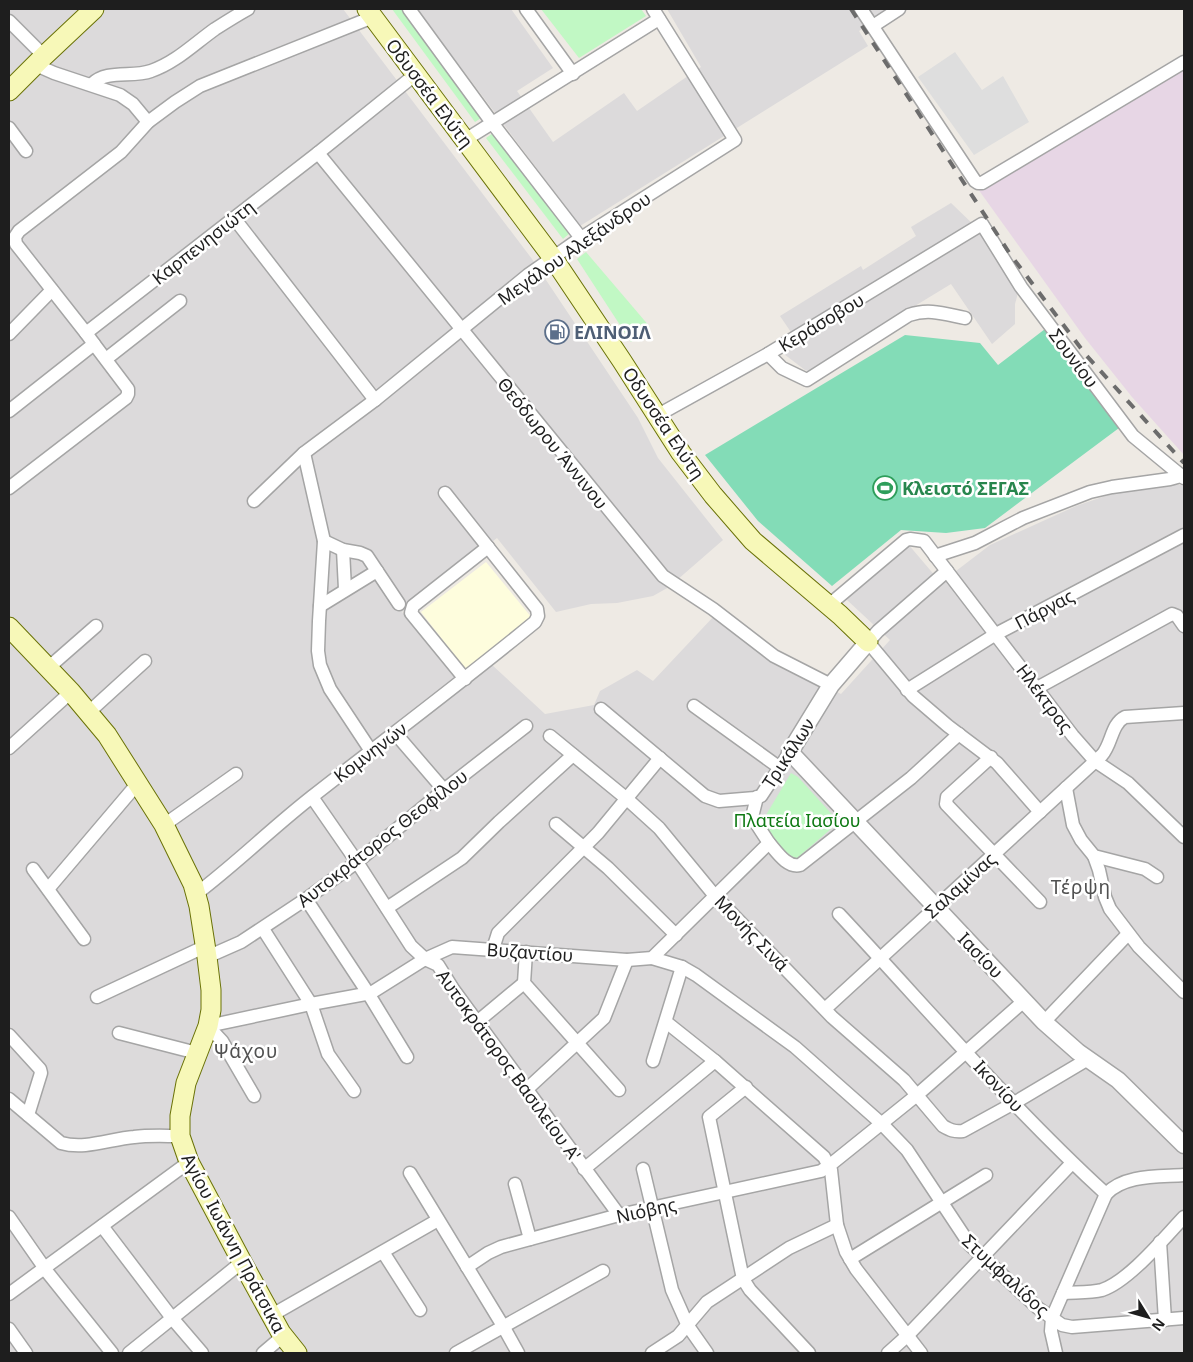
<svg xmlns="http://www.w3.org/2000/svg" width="1193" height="1362" font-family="'Noto Sans',sans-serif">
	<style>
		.residential { fill: #dcdadb }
		.industrial { fill: #e7d6e5 }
		.education { fill: #fefddd }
		.park { fill: #c1f8c4 }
		.pitch { fill: #83dcb7 }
		.parking { fill: #dedede }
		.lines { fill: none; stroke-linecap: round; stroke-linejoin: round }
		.minor-casing { stroke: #a5a5a5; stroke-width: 15 }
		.tertiary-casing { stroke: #a5a5a5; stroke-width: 19 }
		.secondary-casing { stroke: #6a7207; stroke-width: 21 }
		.minor { stroke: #fff; stroke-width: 12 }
		.tertiary { stroke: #fff; stroke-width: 16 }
		.secondary { stroke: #f7f8b8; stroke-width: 19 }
		.rail { stroke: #6c6c6c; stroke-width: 4; stroke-dasharray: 10 10; stroke-linecap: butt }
		.labels { text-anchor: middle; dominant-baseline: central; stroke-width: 5; stroke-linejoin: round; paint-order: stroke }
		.street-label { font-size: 18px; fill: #1e1e1e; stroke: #fff }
		.service-label { font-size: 18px; font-weight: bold; fill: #4e5e75; stroke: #fff; text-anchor: start }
		.leisure-label { font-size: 18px; font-weight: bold; fill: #27864d; stroke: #fff; text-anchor: start }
		.park-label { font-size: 18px; fill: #0e7913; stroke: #fff }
		.neighbourhood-label { font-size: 19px; letter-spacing: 1px; fill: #515151; stroke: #fff }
	</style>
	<rect width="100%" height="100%" fill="#eeeae4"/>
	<g class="residential">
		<polygon points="9,9 343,9 532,259 638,418 658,458 723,540 669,587 653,596 617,603 591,604 556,612 497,538 402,612 467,681 491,664 545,714 594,705 600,691 637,670 653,681 715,615 815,681 841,694 890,640 847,600 850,594 908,544 942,584 956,571 990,545 1076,506 1114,493 1173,485 1184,485 1184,822 1175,833 1184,843 1184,1353 9,1353"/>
		<polygon points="417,9 511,9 553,68 517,91 553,142 624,93 637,111 701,67 667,9 891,9 859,31 868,46 580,226"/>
		<polygon points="951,203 979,230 1018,293 1015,304 1015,324 992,344 951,284 808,371 805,370 780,351 797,341 780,316 861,266 863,270 916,236 911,227"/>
	</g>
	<polygon class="industrial" points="1184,66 1184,455 1132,397 1085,338 978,189"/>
	<polygon class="education" points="486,562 532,618 466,670 421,612"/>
	<g class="park">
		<polygon points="392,9 402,9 481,118 475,122"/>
		<polygon points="541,9 641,9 646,16 579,58"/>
		<polygon points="493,133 570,233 563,239 486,138"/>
		<polygon points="586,252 650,327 631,342 577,259"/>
		<path d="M791 773 798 777 839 822 796 859C780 850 772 835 763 820Z"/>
	</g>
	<polygon class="pitch" points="1045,329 1119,428 985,528 946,533 901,530 832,586 758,521 705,455 905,335 980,343 998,365"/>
	<polygon class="parking" points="955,52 982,90 1003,76 1029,122 974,155 918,77"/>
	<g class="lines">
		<g class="minor-casing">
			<g id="minor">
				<polyline points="409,9 493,124 581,238"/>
				<polyline points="526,9 573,74"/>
				<polyline points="861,9 975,181 978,183 982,183 1184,62"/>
				<polyline points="9,21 44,56"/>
				<polyline points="873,26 899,9"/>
				<polyline points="36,65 54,73 120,95 133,104 148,122"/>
				<path d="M92 84C107 69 132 78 151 71 175 63 194 44 215 29 226 22 237 15 248 9"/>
				<polyline points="9,128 26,151"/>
				<polyline points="465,140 659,19"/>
				<polyline points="318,153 663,576 713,609 774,656 831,685"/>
				<polyline points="234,218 375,400"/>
				<polyline points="86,333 16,244 15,237 19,231 121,152 148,122 175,102 200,86 373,17"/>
				<polyline points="9,334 52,290"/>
				<path d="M768 354 782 368 807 380 909 315C929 308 945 314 965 318"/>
				<polyline points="106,359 180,301"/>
				<polyline points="9,411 94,344 86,333 318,153 416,74"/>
				<polyline points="658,415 768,354 982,224 1021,287 1133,436 1184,478"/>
				<polyline points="304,453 324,541 319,621 318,651 320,665 330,689 371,751"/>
				<polyline points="9,488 126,398 128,394 128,389 94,344"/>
				<polyline points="254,501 304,453 375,400 528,275 581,238 735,140 653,9"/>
				<polyline points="324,541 343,550 360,553 367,556 399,604"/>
				<polyline points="343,550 345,589"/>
				<polyline points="935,556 975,543 1023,518 1090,492 1112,487 1170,479 1181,476"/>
				<polyline points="947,571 878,631 868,642 913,696 948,726 997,763 1040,812"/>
				<polyline points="829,605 906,540 910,539 924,541 1073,736 1095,761 1128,783 1184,837"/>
				<polyline points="320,606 377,571"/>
				<polyline points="48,668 96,626"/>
				<polyline points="465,679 411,613 413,606 488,547"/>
				<polyline points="1037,688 1172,614 1177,616 1184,626"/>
				<polyline points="907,690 996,634 1184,535"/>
				<polyline points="694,706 780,768"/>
				<polyline points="601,709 705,796 719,801 755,798 761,796 790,752"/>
				<polyline points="89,712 145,661"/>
				<polyline points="395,733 444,790"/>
				<path d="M550 736 627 799 659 828 715 896 832 1017 904 1080 943 1126C950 1130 954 1132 963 1131L1014 1103 1088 1059"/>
				<polyline points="9,748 71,692"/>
				<polyline points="991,757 947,797 946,804 1040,902"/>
				<polyline points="1066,788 1073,825 1081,840 1094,856 1145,869 1157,877"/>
				<polyline points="312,797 357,862 411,946 425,959 438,965 453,989 619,1215"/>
				<polyline points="556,824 608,868 676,935"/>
				<polyline points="164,825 236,774"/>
				<path d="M769 843C777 852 787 868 800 865L911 778 959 734"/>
				<polyline points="1094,856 1099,870 1105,897 1110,909 1139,947 1184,992"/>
				<polyline points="33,869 84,939"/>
				<polyline points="48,889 138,783"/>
				<path d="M196 894C237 863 273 827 313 796 387 738 462 682 535 622L538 616 537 609 445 493"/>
				<polyline points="306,899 368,993 407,1057"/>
				<polyline points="387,908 462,858 499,822 573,755"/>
				<path d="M839 914C927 1008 1011 1107 1106 1194 1125 1174 1159 1177 1184 1175"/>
				<polyline points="263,929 311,1004 328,1054 354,1091"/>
				<polyline points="493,949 498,933 598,833 660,758"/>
				<polyline points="526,952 524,983 619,1090"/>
				<polyline points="207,957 241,942 306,899 357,862 444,790 526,726"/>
				<polyline points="652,958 682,967 696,975 795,1047 882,1124 907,1150 970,1245 1038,1308 1062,1325 1072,1327 1184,1318"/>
				<polyline points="97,997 206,946"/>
				<path d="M825 1009 1102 755C1112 744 1111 724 1125 717L1184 713"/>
				<polyline points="477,1022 524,983"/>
				<polyline points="666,1022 715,1061 824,1157 831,1170 837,1225 846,1252 856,1269 921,1353"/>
				<polyline points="1044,1022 1128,934"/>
				<polyline points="208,1026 311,1004 371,993 425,959 452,947 627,960 652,958 769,843 752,817 757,797"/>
				<polyline points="208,1026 222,1041 254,1096"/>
				<polyline points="119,1033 197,1053"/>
				<polyline points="9,1035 40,1069 41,1073 28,1115"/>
				<polyline points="653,1061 682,967"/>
				<polyline points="746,1087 709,1117 743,1279 750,1290 809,1353"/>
				<polyline points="526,1090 604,1018 627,960"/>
				<path d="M9 1099 61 1143C85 1150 110 1139 134 1137 149 1135 165 1136 180 1136"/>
				<polyline points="584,1169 715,1061"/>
				<polyline points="643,1169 672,1290 688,1326 707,1353"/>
				<polyline points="410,1173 503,1326 518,1353"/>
				<polyline points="515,1184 530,1239"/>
				<polyline points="9,1217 48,1273 112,1353"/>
				<polyline points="102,1226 172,1318 202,1353"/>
				<polyline points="1160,1242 1165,1320"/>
				<polyline points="383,1252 420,1310"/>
				<polyline points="850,1259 986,1175"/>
				<polyline points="467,1267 488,1253 501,1247 619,1215 821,1171 830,1165 917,1095 1024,1001"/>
				<path d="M1063 1293C1075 1292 1090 1293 1102 1290 1129 1281 1164 1238 1184 1217"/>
				<polyline points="9,1294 189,1162"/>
				<polyline points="272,1315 438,1220"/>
				<polyline points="9,1329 26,1353"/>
				<polyline points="129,1353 242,1262"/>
				<polyline points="263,1353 283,1336"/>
				<polyline points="456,1353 603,1271"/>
				<polyline points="652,1353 678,1336 707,1302 789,1248 837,1225"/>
				<polyline points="888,1353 907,1336 1072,1163"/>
				<polyline points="1056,1353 1051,1331 1052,1318 1106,1194"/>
			</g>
		</g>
		<g class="tertiary-casing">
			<polyline id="tertiary" points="868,642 831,685 790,752 1044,1022 1078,1052 1118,1080 1184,1145"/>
		</g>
		<g class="secondary-casing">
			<g id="secondary">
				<polyline points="367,9 553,258 622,361 681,453 713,495 753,541 840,615 868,642"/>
				<polyline points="9,91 44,56 94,9"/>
				<polyline points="9,627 71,692 107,735 164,825 193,884 199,906 207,957 211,990 211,1010 208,1026 186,1083 180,1116 180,1136 189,1162 242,1262 281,1333 297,1353"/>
			</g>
		</g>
		<use href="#minor" class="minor"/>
		<use href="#tertiary" class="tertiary"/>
		<use href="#secondary" class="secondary"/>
		<polyline class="rail" points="851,9 1010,254 1086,355 1184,463"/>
	</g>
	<defs>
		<g id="fuel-ring" transform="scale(1.25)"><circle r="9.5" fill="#fff" stroke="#5c6f8a" stroke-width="1.5"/><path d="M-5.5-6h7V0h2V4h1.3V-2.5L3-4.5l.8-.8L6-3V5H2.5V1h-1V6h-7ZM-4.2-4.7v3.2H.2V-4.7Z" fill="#5c6f8a"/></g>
		<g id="stadium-ring" transform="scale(1.25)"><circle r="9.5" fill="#fff" stroke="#2e9e5b" stroke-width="1.5"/><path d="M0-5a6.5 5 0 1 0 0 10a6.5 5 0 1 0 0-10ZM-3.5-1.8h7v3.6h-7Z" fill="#2e9e5b"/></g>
	</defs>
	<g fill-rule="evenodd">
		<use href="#fuel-ring" x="557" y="332"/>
		<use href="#stadium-ring" x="885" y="488"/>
	</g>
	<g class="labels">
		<g class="street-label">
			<text transform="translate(430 93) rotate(53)">Οδυσσέα Ελύτη</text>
			<text transform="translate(203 242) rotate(-38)">Καρπενησιώτη</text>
			<text transform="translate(574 248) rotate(-35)">Μεγάλου Αλεξάνδρου</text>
			<text transform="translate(821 322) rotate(-31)">Κεράσοβου</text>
			<text transform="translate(1074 358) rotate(53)">Σουνίου</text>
			<text transform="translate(664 423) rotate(56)">Οδυσσέα Ελύτη</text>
			<text transform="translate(553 443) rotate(51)">Θεόδωρου Άννινου</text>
			<text transform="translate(1044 609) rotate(-28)">Πάργας</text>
			<text transform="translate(1045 698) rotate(53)">Ηλέκτρας</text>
			<text transform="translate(370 752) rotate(-37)">Κομνηνών</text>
			<text transform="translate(788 753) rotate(-57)">Τρικάλων</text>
			<text transform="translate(382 838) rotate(-38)">Αυτοκράτορος Θεοφίλου</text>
			<text transform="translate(960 885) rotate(-42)">Σαλαμίνας</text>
			<text transform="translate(752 933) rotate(46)">Μονής Σινά</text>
			<text transform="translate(530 952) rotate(4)">Βυζαντίου</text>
			<text transform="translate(981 955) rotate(46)">Ιασίου</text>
			<text transform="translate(509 1065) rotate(54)">Αυτοκράτορος Βασιλείου A'</text>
			<text transform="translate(999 1086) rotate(47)">Ικονίου</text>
			<text transform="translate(646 1210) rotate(-12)">Νιόβης</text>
			<text transform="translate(234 1243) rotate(62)">Αγίου Ιωάννη Πράτσικα</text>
			<text transform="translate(1006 1275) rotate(43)">Στυμφαλίδος</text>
		</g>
		<g class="service-label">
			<text x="574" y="332">ΕΛΙΝΟΙΛ</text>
		</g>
		<g class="leisure-label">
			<text x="902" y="488">Κλειστό ΣΕΓΑΣ</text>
		</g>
		<g class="park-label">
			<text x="797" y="820">Πλατεία Ιασίου</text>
		</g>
		<g class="neighbourhood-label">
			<text x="1081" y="887">Τέρψη</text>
			<text x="246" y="1051">Ψάχου</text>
		</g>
	</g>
	<rect width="1193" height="1362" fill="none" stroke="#1e1e1e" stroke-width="20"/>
	<g transform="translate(1148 1317) rotate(127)" stroke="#ffffff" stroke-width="4" paint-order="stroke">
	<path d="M0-4L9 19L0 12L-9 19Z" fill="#1e1e1e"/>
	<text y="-8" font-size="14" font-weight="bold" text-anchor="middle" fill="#1e1e1e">N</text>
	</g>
</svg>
